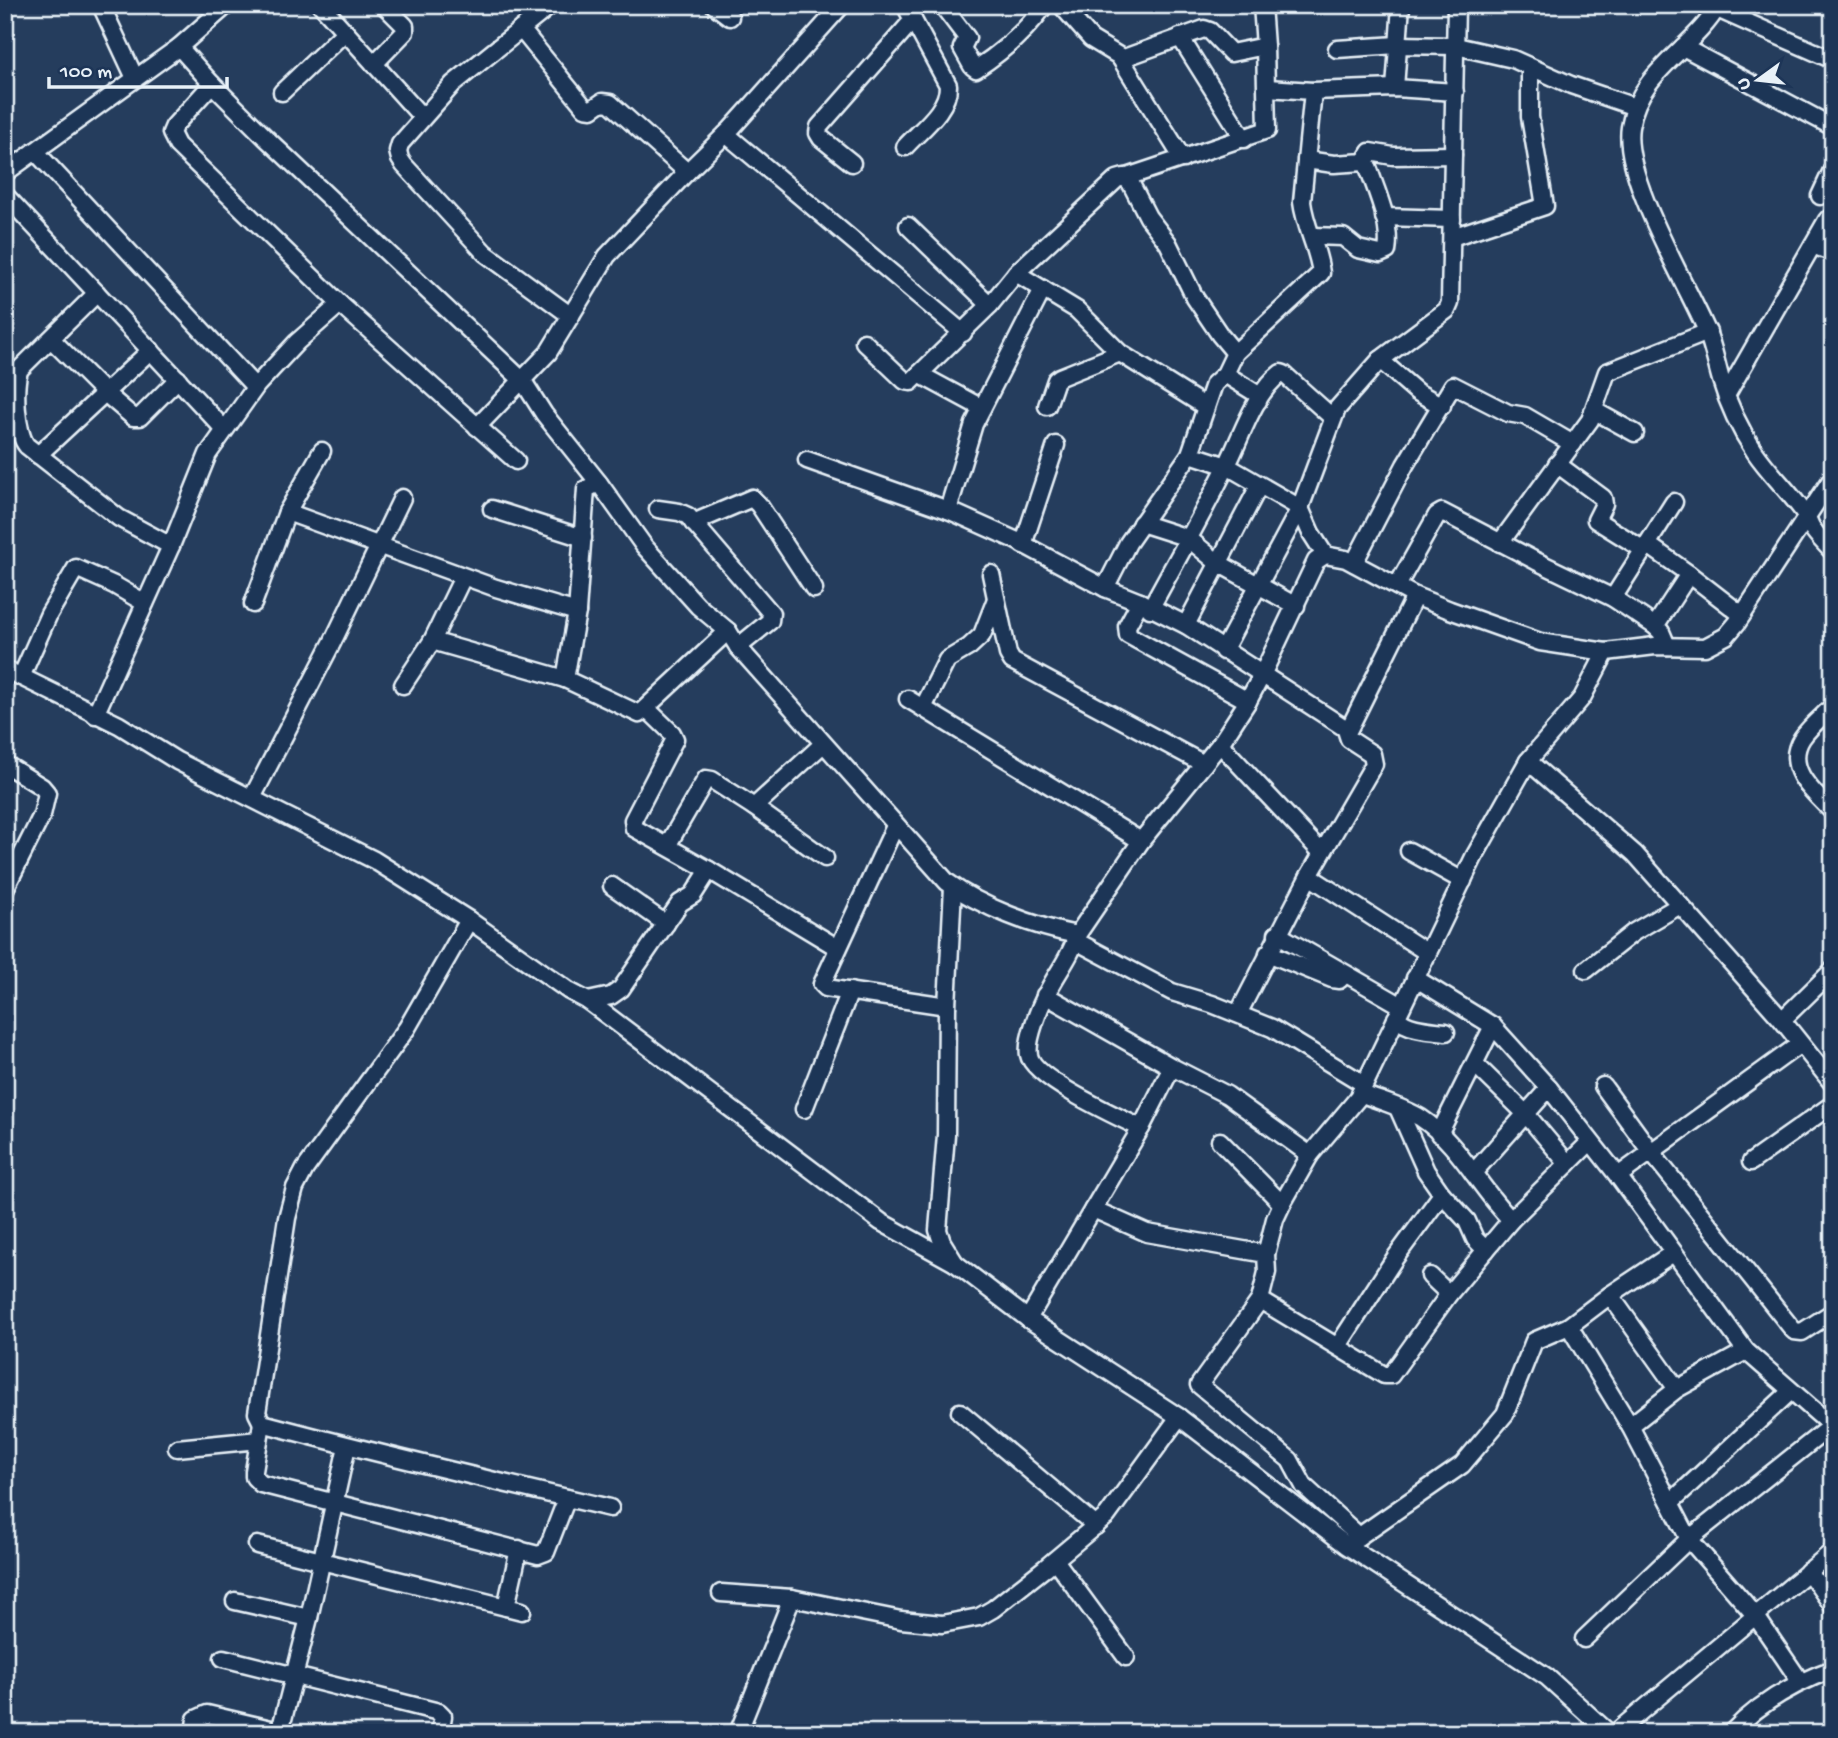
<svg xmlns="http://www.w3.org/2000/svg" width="1838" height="1738" font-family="'Gochi Hand',sans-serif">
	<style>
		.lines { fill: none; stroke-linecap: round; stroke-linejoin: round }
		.minor-casing { stroke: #e8f1f8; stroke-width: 21 }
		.minor { stroke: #1d3557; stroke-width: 16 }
	</style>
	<rect width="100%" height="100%" fill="#253d5d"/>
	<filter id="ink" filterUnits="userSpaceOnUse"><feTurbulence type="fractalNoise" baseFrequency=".0143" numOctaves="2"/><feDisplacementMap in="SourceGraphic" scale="14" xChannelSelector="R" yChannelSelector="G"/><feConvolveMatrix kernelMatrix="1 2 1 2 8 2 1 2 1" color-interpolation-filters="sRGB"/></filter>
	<g filter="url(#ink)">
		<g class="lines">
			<g class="minor-casing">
				<g id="minor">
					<polyline points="101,5 135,78"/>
					<polyline points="321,5 422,117"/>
					<polyline points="551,5 453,84 400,144 398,151 400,159 404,165 485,253 571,316"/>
					<polyline points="714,5 730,17"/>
					<path d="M942 5 967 38 962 48 972 66 976 69C1004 51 1026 31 1045 5"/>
					<polyline points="1061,5 1091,39 1119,56 1183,159"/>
					<path d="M1719 5C1692 51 1640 69 1630 127 1622 176 1685 281 1706 329 1713 345 1716 363 1721 380 1728 404 1741 431 1755 452 1770 474 1790 492 1805 514 1808 518 1809 523 1812 528 1818 537 1825 544 1833 552"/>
					<polyline points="1717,9 1833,60"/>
					<polyline points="521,29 585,108 592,109 602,102 610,103 687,172"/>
					<polyline points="1180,37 1244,139"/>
					<path d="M179 47 212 84 265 137 523 381 544 414 599 483 644 546 698 606 728 631 738 647 947 882C981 907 1035 927 1077 935L1141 841 1220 744 1248 701 1263 673 1316 561 1325 555 1346 559 1415 596 1450 610 1540 642 1606 652 1655 646 1705 647 1726 636 1737 623 1833 477"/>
					<polyline points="1683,47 1833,127"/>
					<polyline points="1337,49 1397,45 1456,46 1513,59 1571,85 1635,107"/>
					<polyline points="1121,59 1204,29 1210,31 1231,53 1265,46"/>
					<polyline points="374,64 405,32 405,26 384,5"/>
					<polyline points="212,84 174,126 171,133 177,145 340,304 516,461"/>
					<polyline points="1267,88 1313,91 1395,88 1455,92"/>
					<polyline points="1395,88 1401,5"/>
					<polyline points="282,92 345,32"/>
					<polyline points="726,134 963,333"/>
					<path d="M905 147C920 130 949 110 948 85L905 5"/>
					<polyline points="35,151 255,387"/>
					<polyline points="1306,160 1334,164 1364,162 1370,152 1393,156 1453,155"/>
					<polyline points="852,163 821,138 818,133 819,127 913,20"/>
					<polyline points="5,173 179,47 227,5"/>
					<polyline points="1127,177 1267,130 1265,46 1262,5"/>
					<polyline points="5,195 224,429"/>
					<polyline points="1820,196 1833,168"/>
					<polyline points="1384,217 1452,219"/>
					<polyline points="908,226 990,305"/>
					<path d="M1312 236 1343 237 1358 249 1380 254 1387 251C1392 222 1375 189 1366 161"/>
					<polyline points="1452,237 1545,206 1530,117 1530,68"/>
					<polyline points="1813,245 1833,253"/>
					<polyline points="1016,273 1077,310 1120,353 1206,407"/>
					<path d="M97 293 20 369C13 383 16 434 27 446L119 518 171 546"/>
					<polyline points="51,339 105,393 133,417 140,417 178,379"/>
					<polyline points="864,342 905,381 911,382 990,305 1016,273 1117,179 1124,177 1130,182 1148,217 1168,243 1195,298 1220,335 1235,353"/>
					<polyline points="1380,360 1417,392 1442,406"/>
					<polyline points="919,374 982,408"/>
					<polyline points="1225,374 1257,394 1258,401"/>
					<polyline points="1727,394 1827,220"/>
					<polyline points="1047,406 1056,380 1060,377 1120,353"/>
					<polyline points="1595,411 1635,433"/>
					<polyline points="477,427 548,353 607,256 687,172 730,130 842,5"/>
					<polyline points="1190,454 1227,466 1300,508 1311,533 1325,555"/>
					<polyline points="38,455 151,350"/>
					<polyline points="807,460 948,510 1015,540 1105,588 1140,602 1186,625 1348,730"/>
					<polyline points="1557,464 1603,498 1604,504 1596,520 1644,550"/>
					<polyline points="599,483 586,489 577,612 565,679 639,714 728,631"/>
					<polyline points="492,509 583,538"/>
					<polyline points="658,509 679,512 688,516 771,613 770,621 738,647"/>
					<polyline points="948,510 974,424 1043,289"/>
					<polyline points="287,512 496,588 577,612"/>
					<polyline points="693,523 752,498 759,505 814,589"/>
					<polyline points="1141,523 1188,538 1218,563 1296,606"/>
					<polyline points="1500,543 1590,420 1607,372 1708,332"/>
					<polyline points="1647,544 1689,574"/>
					<polyline points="1023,545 1056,445"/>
					<polyline points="1354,563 1405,465 1453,385 1508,413 1525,416 1573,444"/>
					<polyline points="991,574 1008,654 1012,661 1204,764"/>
					<polyline points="463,577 432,641 565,679"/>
					<polyline points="1397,586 1437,515 1442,512 1536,561 1613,598 1655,626 1661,632 1667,646"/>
					<path d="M1105 588 1128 543 1190 454 1214 384 1225 374 1235 353 1321 273C1318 248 1305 227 1302 202L1313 91"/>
					<polyline points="1613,598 1674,502"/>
					<polyline points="1140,602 1127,626 1128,635 1248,701"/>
					<polyline points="253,604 287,512 322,451"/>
					<path d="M1150 609C1176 561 1203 514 1227 465 1242 436 1254 393 1281 373L1284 374 1333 418"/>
					<polyline points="1186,625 1259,486"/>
					<polyline points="1655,626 1689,574 1742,615"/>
					<polyline points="1223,651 1300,508 1337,409 1380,360 1447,310 1450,303 1456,5"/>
					<polyline points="5,669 119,725 177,761 374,860 469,920 569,991 588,1001 881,1222 955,1263 1028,1319 1179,1417 1346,1545 1547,1677 1609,1733"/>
					<polyline points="21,677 49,614 76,568 114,585 145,603"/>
					<polyline points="403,685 432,641"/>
					<polyline points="908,699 1141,841"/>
					<path d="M1833 706C1823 716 1810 726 1802 738 1783 768 1814 793 1833 812"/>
					<polyline points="923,708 947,660 969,647 982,635 996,599"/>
					<polyline points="647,709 672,733 675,739 633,820 634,828 709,870 838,948"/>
					<polyline points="95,715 171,546 208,454 257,385 297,342 340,304"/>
					<polyline points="1220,744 1322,853"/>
					<polyline points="1528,761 1635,854 1782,1020 1833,1084"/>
					<polyline points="5,764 42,787 47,793 42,815 5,889"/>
					<polyline points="252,798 332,643 402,498"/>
					<polyline points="754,807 825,858"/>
					<polyline points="895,826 822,984 826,988 947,1006"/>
					<polyline points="667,846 706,779 712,780 754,807 823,744"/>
					<polyline points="1409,851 1463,881"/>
					<polyline points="1309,876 1428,953"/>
					<polyline points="612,886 666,924"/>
					<polyline points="953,887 947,1006 946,1135 938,1230 942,1242 955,1263"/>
					<path d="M469 920 407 1028 305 1169 295 1188 287 1218 257 1413 262 1423C377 1454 493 1481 610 1508"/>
					<polyline points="1277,934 1402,1006"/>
					<path d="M1077 935C1072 955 1056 974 1047 993 1040 1006 1026 1040 1029 1055 1033 1078 1118 1117 1141 1128"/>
					<polyline points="1076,941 1172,992 1212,1004 1272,1028 1364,1084"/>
					<polyline points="1268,953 1332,979 1339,980 1345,974"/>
					<polyline points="1586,970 1634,932 1680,905"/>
					<polyline points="1415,978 1493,1026 1549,1088 1618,1176 1746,1351 1833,1427"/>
					<polyline points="588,1001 611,996 621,989 680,903 693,895 709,870"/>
					<polyline points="1238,1014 1309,876 1374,764 1372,754 1349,739 1347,733 1415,596"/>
					<path d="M1396 1018C1409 1030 1430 1030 1446 1032"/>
					<polyline points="1782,1020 1833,970"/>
					<polyline points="1475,1064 1526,1114 1568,1164"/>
					<polyline points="1172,1067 1227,1095 1310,1155"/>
					<polyline points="1603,1086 1651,1152 1794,1331 1802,1332 1833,1312"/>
					<path d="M1360 1093C1379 1101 1403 1107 1421 1118 1459 1143 1479 1188 1511 1220"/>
					<polyline points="804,1109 850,991"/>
					<polyline points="1439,1134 1493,1026"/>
					<polyline points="1220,1141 1282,1204"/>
					<polyline points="1751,1162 1833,1104"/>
					<polyline points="1473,1173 1549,1088"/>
					<polyline points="1618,1176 1800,1044"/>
					<polyline points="1442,1194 1467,1221 1475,1239 1486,1250"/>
					<polyline points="1093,1209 1147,1233 1266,1254 1267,1272 1260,1300 1199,1385 1290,1460 1304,1486 1359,1536"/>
					<polyline points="1266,1254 1275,1219 1282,1204 1310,1155 1358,1098 1474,857 1528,761 1582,698 1606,652"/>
					<polyline points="1430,1276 1449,1294"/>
					<polyline points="1610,1295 1677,1389"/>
					<polyline points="1260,1300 1384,1375 1391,1375 1449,1294 1511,1220 1590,1142"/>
					<polyline points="1028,1319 1141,1128 1172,1067 1045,995"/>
					<polyline points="1569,1326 1630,1426 1689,1539 1755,1615 1800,1681"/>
					<polyline points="1338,1346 1395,1258 1442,1194 1426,1171 1398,1108"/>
					<polyline points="960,1412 1096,1526"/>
					<polyline points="262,1423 254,1471 254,1477 261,1484 538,1555 546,1552 567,1498"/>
					<polyline points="1630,1426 1677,1389 1746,1351"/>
					<polyline points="177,1448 259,1440"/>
					<polyline points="1671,1502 1791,1391"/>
					<polyline points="1351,1542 1462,1465 1505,1414 1534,1341 1569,1326 1610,1295 1673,1253"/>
					<polyline points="257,1545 522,1611"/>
					<polyline points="1055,1560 1126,1657"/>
					<polyline points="1808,1571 1833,1606"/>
					<polyline points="721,1593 792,1598 901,1620 942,1624 979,1617 993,1609 1045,1568 1107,1516 1179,1417"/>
					<polyline points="235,1601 309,1618"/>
					<polyline points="506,1607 519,1549"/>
					<polyline points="1584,1639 1689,1539 1831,1426"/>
					<polyline points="223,1658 439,1712 443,1716 440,1733"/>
					<polyline points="280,1731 309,1618 347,1446"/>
					<polyline points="194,1733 196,1719 207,1714 288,1733"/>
					<polyline points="738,1733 792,1598"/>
					<polyline points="1615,1733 1833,1551"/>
					<path d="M1731 1733C1759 1703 1794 1683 1833 1669"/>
				</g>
			</g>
			<use href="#minor" class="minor"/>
		</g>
	</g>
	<rect width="1838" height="1738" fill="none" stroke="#1d3557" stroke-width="28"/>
	<rect x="14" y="14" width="1810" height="1710" fill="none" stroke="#e8f1f8" stroke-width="2.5" filter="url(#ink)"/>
	<g transform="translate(1758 80) rotate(255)" stroke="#1d3557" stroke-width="5" paint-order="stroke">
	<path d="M0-5L12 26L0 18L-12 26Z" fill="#e8f1f8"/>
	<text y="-10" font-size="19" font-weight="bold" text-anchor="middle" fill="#e8f1f8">U</text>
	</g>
	<path d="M49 77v10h178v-10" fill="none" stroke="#e8f1f8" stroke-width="3.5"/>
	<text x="60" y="77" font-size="21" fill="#e8f1f8" stroke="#1d3557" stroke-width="5" paint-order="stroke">100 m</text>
</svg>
